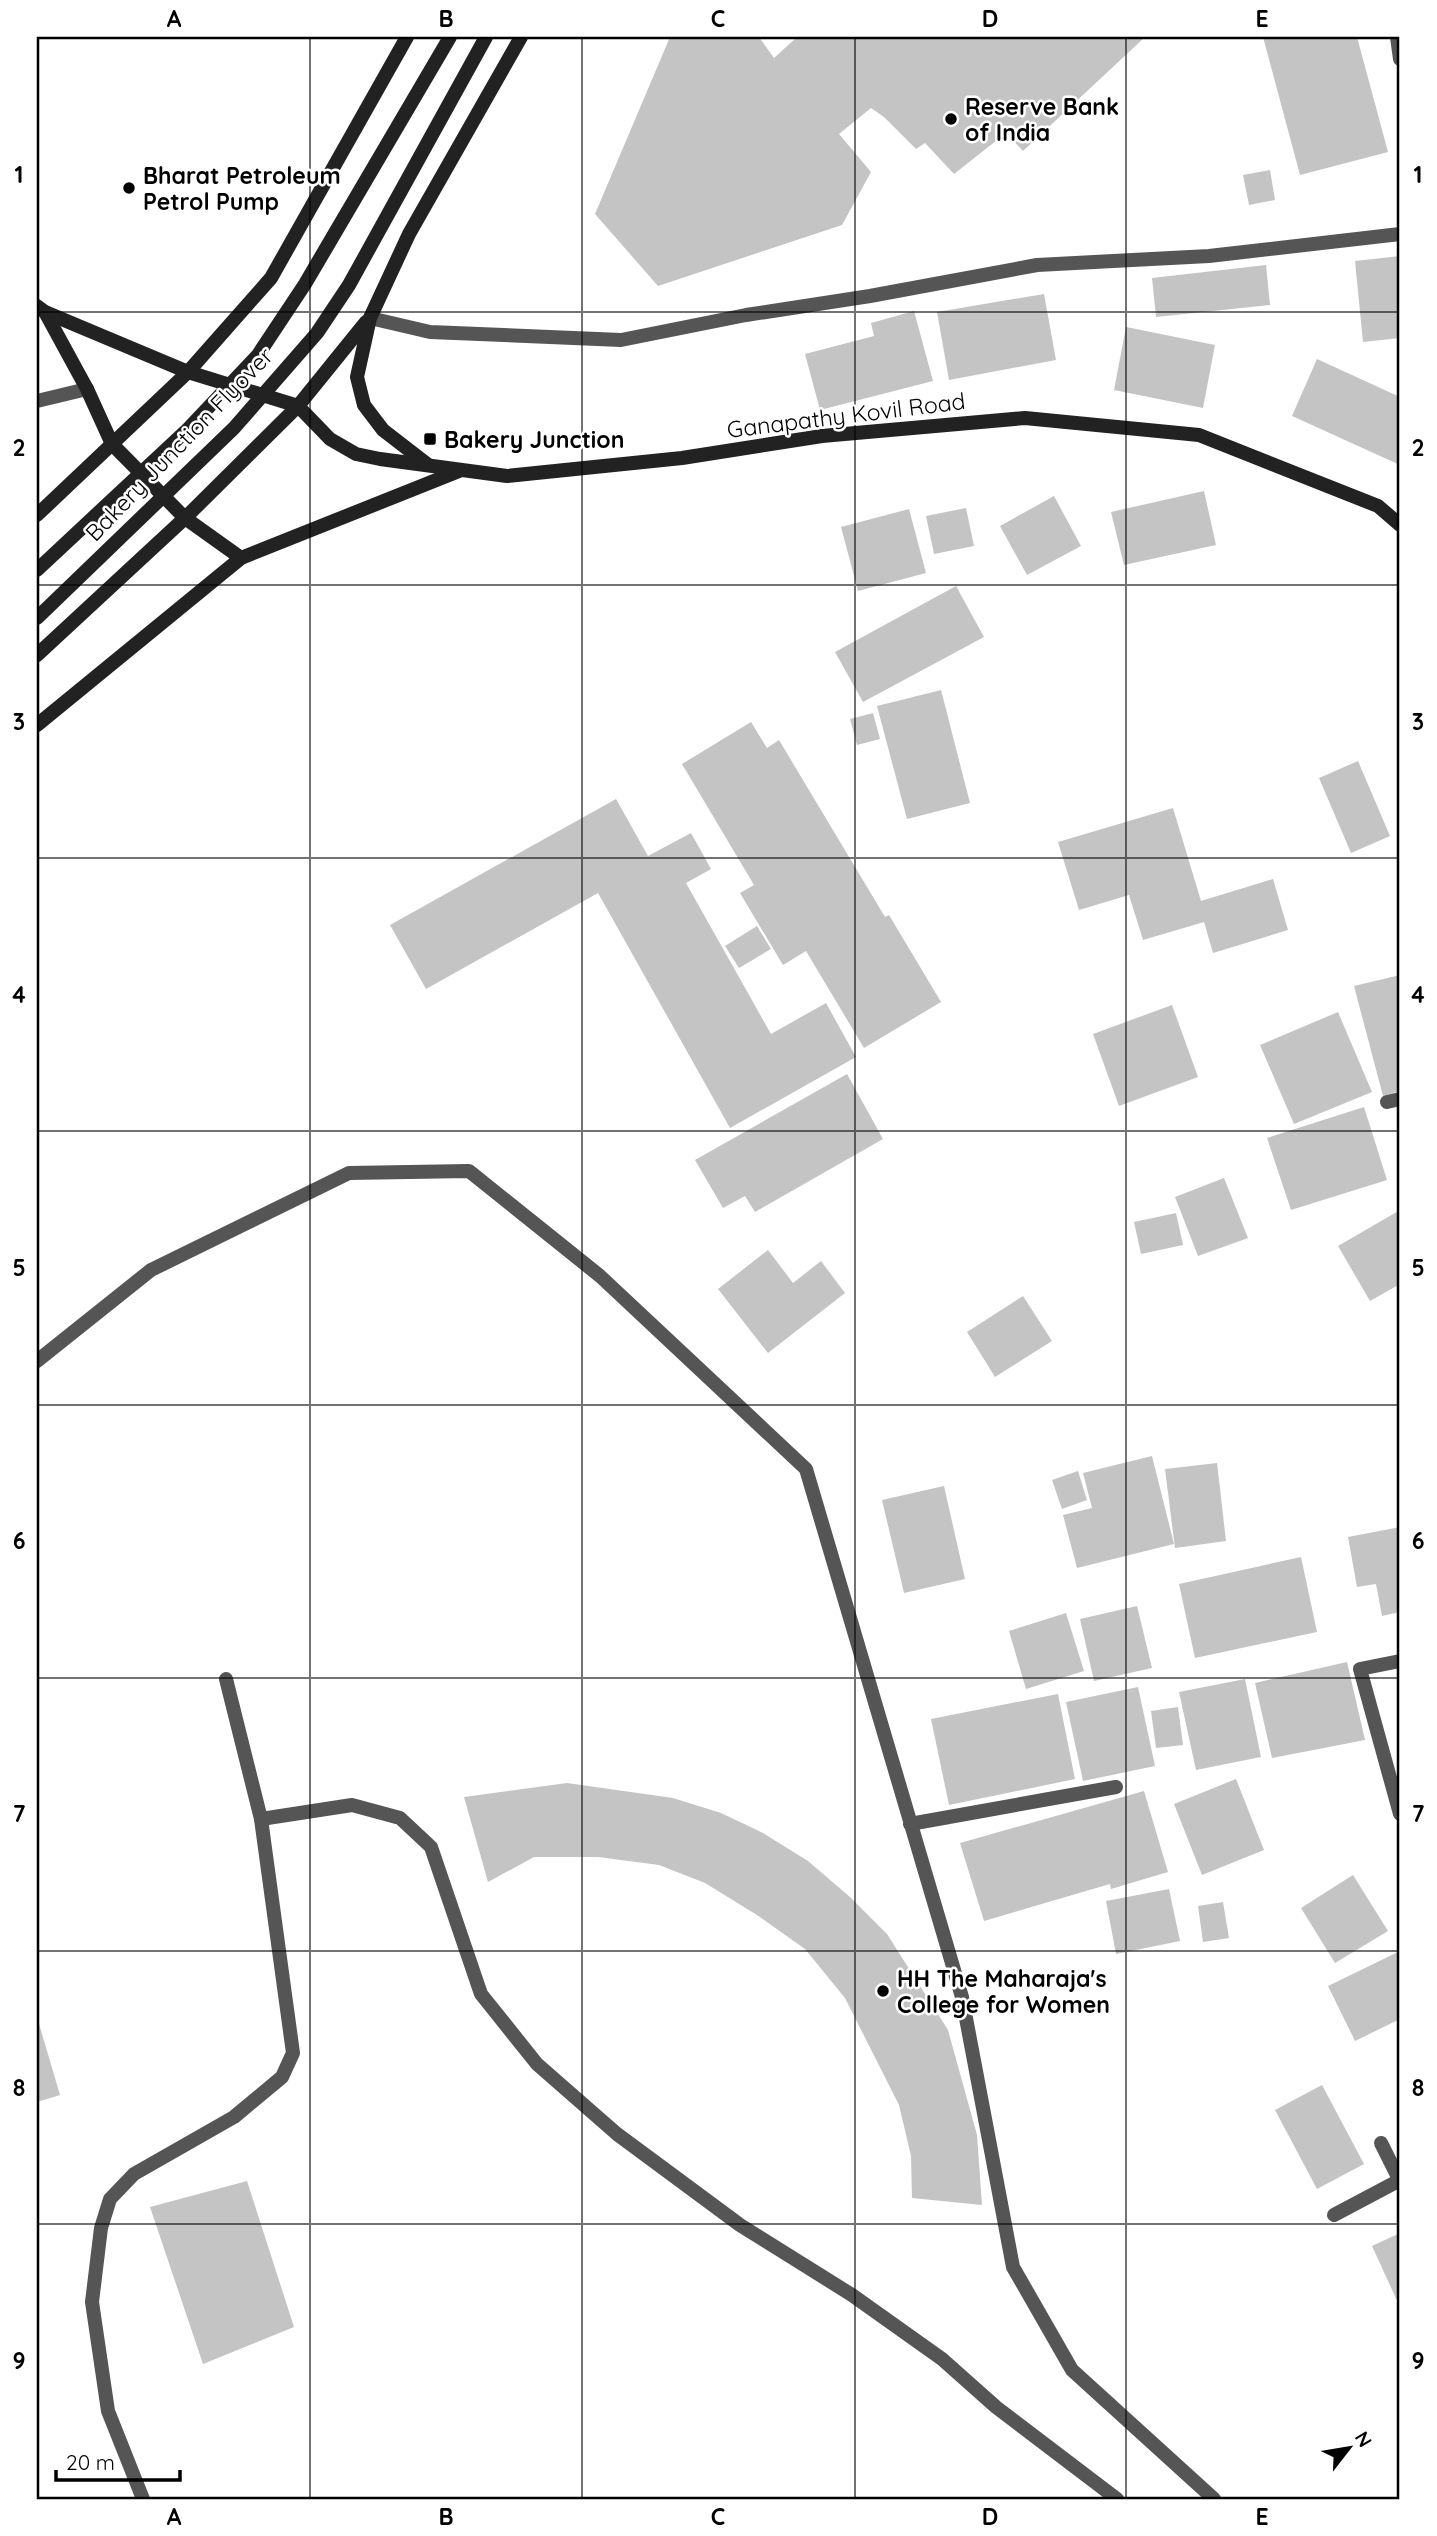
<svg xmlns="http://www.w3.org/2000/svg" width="1437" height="2536" font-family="Quicksand,sans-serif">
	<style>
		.building { fill: #c4c4c4 }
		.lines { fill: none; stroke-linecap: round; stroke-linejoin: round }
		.lane { stroke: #555; stroke-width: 14 }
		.street { stroke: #555; stroke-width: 14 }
		.secondary { stroke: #222; stroke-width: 14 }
		.secondary-bridge { stroke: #222; stroke-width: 14 }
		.grid { fill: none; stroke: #000; stroke-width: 2; stroke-opacity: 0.55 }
		.poi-dot { fill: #000; stroke: #fff; stroke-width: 2.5 }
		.labels { text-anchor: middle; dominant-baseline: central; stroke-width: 5; stroke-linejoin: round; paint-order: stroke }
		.poi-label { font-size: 23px; font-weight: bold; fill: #000; stroke: #fff; text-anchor: start }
		.street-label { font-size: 23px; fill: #000; stroke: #fff }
		.neatline { fill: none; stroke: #000; stroke-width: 2.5 }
		.grid-label { font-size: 23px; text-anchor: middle; font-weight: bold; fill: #000 }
	</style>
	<rect width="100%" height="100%" fill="#fff"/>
	<g class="building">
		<polygon points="670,37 759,37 774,58 797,37 1145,37 1023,151 1006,133 954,174 925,143 916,149 884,117 871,108 839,134 871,172 842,225 658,286 595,214"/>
		<polygon points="1263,37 1357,37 1388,152 1300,175"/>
		<polygon points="1270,170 1275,200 1249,205 1243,175"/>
		<polygon points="1400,256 1400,338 1363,342 1355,261"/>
		<polygon points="1266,265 1270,305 1156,317 1152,278"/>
		<polygon points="1044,294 1056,360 949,380 937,312"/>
		<polygon points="914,311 933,381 820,410 805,354 874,336 871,323"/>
		<polygon points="1126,327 1215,345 1203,408 1114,390"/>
		<polygon points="1317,359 1400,397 1400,465 1292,416"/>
		<polygon points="1204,491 1216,545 1124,565 1111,512"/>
		<polygon points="1054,496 1081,546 1027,575 1000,526"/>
		<polygon points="966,508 974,546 934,554 926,516"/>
		<polygon points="909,509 926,573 858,591 841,527"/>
		<polygon points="956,586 984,637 863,702 835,652"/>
		<polygon points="941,690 970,803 907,819 877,706"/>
		<polygon points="873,713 880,739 857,745 850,719"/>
		<polygon points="751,722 767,748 779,740 885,917 889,915 941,1002 864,1048 806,951 783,965 740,893 754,885 682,764"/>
		<polygon points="1358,761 1390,836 1351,853 1319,778"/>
		<polygon points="616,799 648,856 691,833 711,869 686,883 771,1034 826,1003 856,1057 730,1128 598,893 426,989 390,925"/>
		<polygon points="1173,808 1201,901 1273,879 1288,930 1213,953 1204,922 1143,940 1129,895 1079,910 1058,842"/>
		<polygon points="757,926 771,949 739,968 725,946"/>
		<polygon points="1400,975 1400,1091 1383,1096 1354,986"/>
		<polygon points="1172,1005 1198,1077 1119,1106 1093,1034"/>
		<polygon points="1338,1012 1372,1092 1294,1124 1260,1045"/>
		<polygon points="847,1074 883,1139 755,1212 745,1196 723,1208 695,1160"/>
		<polygon points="1364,1107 1387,1180 1291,1210 1267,1138"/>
		<polygon points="1224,1178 1248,1238 1198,1256 1175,1197"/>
		<polygon points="1400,1210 1400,1284 1370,1301 1338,1246"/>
		<polygon points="1176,1213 1183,1245 1141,1254 1134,1222"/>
		<polygon points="768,1250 793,1283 821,1261 845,1293 768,1353 718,1289"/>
		<polygon points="1023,1296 1052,1341 995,1377 967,1332"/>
		<polygon points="1152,1456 1174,1544 1077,1568 1063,1515 1092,1508 1083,1473"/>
		<polygon points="1217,1463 1226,1541 1175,1548 1165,1469"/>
		<polygon points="1078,1471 1087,1500 1062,1509 1052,1480"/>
		<polygon points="944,1486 965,1579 904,1593 882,1500"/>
		<polygon points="1400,1527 1400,1612 1382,1616 1376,1584 1357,1587 1348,1537"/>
		<polygon points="1301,1557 1317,1632 1195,1658 1179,1584"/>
		<polygon points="1137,1606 1152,1668 1094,1681 1080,1619"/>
		<polygon points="1066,1613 1084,1671 1026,1689 1009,1631"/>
		<polygon points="1347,1662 1365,1740 1272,1758 1255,1683"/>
		<polygon points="1245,1679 1261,1757 1196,1770 1179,1692"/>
		<polygon points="1138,1687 1155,1766 1083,1781 1066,1702"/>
		<polygon points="1058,1694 1075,1779 949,1805 931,1719"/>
		<polygon points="1178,1707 1183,1745 1156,1748 1151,1711"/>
		<polygon points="1236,1779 1264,1850 1202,1875 1174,1804"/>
		<polygon points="567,1783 673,1798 721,1813 761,1832 808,1861 850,1897 887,1934 948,2030 977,2135 982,2205 912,2198 911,2156 899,2105 845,1998 805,1949 757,1915 705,1883 659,1865 598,1857 534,1857 488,1882 464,1797"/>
		<polygon points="1144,1791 1168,1872 1111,1889 1110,1884 984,1921 960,1843"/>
		<polygon points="1353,1875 1388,1931 1335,1963 1301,1908"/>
		<polygon points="1169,1889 1180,1941 1116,1954 1106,1901"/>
		<polygon points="1223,1902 1229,1938 1203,1942 1198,1906"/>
		<polygon points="1400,1951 1400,2019 1355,2041 1328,1986"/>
		<polygon points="37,2017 60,2095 37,2102"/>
		<polygon points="1322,2085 1364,2164 1317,2189 1275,2110"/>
		<polygon points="247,2181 294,2327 203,2364 150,2207"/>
		<polygon points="1400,2233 1400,2307 1372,2246"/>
	</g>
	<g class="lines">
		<g class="lane">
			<polyline points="261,1819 352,1805 400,1818 431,1847 481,1994 537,2064 617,2134 740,2225 852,2295 942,2359 996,2407 1117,2499"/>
			<polyline points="910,1824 1116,1787"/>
			<polyline points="143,2499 108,2411 92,2302 101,2228 110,2199 134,2174 234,2117 282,2077 293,2053 261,1819 226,1679"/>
		</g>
		<g class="street">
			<polyline points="1397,37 1400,59"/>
			<polyline points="370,318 430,332 621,340 746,315 870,296 1037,265 1209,256 1400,234"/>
			<polyline points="37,401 87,389"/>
			<polyline points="1387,1102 1400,1099"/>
			<polyline points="37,1361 151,1270 349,1173 469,1171 600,1276 806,1469 962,1997 1013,2267 1072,2370 1214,2499"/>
			<polyline points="1400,1661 1360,1669 1400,1814"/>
			<polyline points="1381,2143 1400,2181"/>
			<polyline points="1334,2215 1400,2180"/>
		</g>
		<g class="secondary">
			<polyline points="37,306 45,312 188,372 298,406 330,439 356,454 380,459 507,476 682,458 822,436 1025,418 1199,435 1378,506 1400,525"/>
			<polyline points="45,312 87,389 112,444 185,518 241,558"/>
			<polyline points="427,464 383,430 364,405 357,377 370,318 409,234 521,37"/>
			<polyline points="37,515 188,372 271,278 407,37"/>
			<polyline points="37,655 185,518 298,406 366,322"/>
			<polyline points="37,725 241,558 459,471"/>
		</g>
		<g class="secondary-bridge">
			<polyline points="37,570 188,429 258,355 305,284 450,37"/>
			<polyline points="37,618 234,428 317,333 349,285 486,37"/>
		</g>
	</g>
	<path class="grid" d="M310 37V2499M582 37V2499M855 37V2499M1126 37V2499M37 312H1400M37 585H1400M37 858H1400M37 1131H1400M37 1405H1400M37 1678H1400M37 1951H1400M37 2224H1400"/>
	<g class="poi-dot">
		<circle cx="951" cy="119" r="7"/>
		<circle cx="129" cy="188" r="7"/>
		<rect x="423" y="432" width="14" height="14" rx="3.5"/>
		<circle cx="883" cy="1991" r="7"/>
	</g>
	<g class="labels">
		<g class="poi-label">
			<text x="965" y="106">Reserve Bank<tspan x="965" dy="26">of India</tspan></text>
			<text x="143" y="175">Bharat Petroleum<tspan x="143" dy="26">Petrol Pump</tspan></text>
			<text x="444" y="439">Bakery Junction</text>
			<text x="897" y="1978">HH The Maharaja's<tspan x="897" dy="26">College for Women</tspan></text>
		</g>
		<g class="street-label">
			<text transform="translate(846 415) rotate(-7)">Ganapathy Kovil Road</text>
			<text transform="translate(179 444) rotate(-46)">Bakery Junction Flyover</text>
		</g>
	</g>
	<rect width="1437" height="2536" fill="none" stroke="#ffffff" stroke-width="77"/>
	<g transform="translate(1349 2448) rotate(59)" stroke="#ffffff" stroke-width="5" paint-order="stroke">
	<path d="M0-5L12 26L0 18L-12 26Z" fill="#000000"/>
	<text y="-10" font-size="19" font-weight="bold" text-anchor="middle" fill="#000000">N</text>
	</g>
	<path d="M56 2470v10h124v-10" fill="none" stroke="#000000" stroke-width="3.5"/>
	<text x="66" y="2470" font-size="21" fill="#000000" stroke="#ffffff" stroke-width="5" paint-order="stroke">20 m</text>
	<rect x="38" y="38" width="1360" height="2460" class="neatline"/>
	<g class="grid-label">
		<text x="174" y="27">A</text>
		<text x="446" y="27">B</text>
		<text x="718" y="27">C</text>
		<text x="990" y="27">D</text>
		<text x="1262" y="27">E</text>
		<text x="19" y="183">1</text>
		<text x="1418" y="183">1</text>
		<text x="19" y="456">2</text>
		<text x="1418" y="456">2</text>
		<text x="19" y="730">3</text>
		<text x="1418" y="730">3</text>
		<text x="19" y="1003">4</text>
		<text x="1418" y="1003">4</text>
		<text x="19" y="1276">5</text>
		<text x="1418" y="1276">5</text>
		<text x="19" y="1549">6</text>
		<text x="1418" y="1549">6</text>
		<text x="19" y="1822">7</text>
		<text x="1418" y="1822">7</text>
		<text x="19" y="2096">8</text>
		<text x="1418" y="2096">8</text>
		<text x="19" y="2369">9</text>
		<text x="1418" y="2369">9</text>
		<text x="174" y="2525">A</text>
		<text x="446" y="2525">B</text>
		<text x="718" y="2525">C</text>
		<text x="990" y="2525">D</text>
		<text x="1262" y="2525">E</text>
	</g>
</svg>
